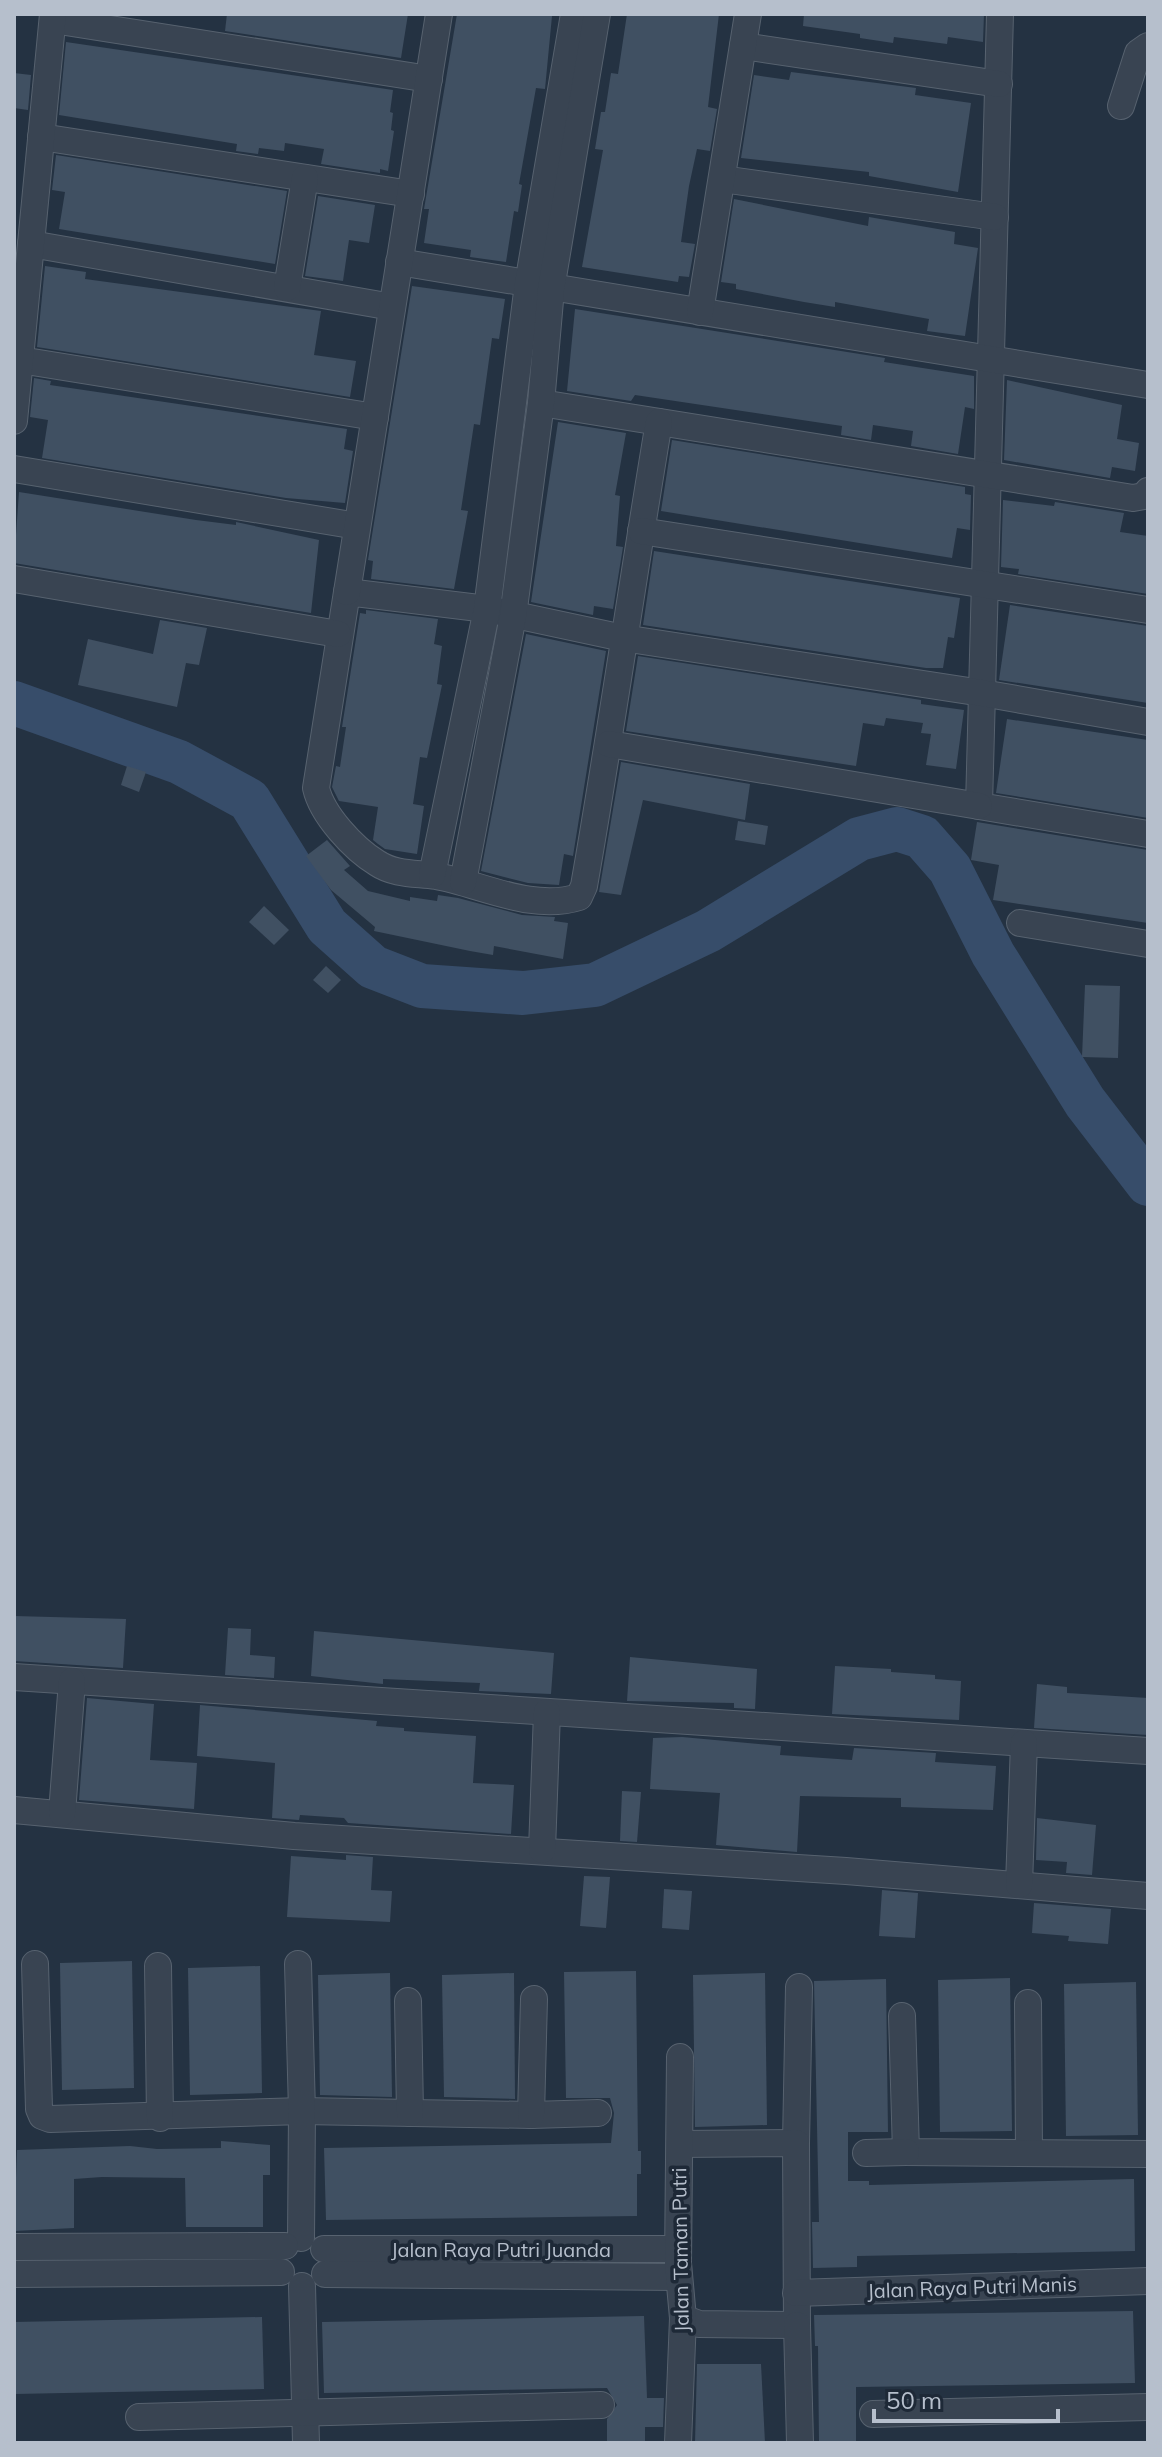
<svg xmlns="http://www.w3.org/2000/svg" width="1162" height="2457" font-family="Mulish,sans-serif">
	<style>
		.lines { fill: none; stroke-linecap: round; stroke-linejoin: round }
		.river { stroke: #374d6a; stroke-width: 44 }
		.building { fill: #405062 }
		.minor-casing { stroke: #57626f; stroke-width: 28 }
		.minor { stroke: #394452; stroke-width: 26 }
		.labels { text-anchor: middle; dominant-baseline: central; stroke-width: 7; stroke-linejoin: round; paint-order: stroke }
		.street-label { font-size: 20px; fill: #b6bfcc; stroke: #1e2937 }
	</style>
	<rect width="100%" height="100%" fill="#243242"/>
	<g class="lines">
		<polyline class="river" points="14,703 179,762 249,800 327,926 373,967 422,986 523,993 595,985 708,931 859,839 897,829 922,837 950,869 993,954 1085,1102 1148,1184"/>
	</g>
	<g class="building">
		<polygon points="227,14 408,14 401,58 225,31"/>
		<polygon points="457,14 552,16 545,89 536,88 519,184 522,185 518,212 514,211 506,262 470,257 471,250 424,243 429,209 424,209"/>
		<polygon points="627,14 719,14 708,107 717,109 710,151 697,149 689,186 681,242 695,244 689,277 679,276 678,282 582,267 603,150 595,149 601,112 605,112 611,73 618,74"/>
		<polygon points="804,14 984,14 983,42 948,37 947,44 894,37 893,43 860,38 860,34 803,26"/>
		<polygon points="66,42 393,90 390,112 393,113 391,130 394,131 388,171 380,169 380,173 321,164 324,149 285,143 284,151 259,148 258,154 236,151 237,144 59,115"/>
		<polygon points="791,72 916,88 915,95 971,103 958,192 869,176 869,172 741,158 754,75 789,80"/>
		<polygon points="14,73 31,75 28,110 14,108"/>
		<polygon points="56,155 287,191 275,264 59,229 65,192 52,190"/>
		<polygon points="318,196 375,205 369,243 349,240 343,281 305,276"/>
		<polygon points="734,199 868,226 869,217 955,232 954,244 978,248 965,336 927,331 929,319 835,302 835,307 804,302 736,289 736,284 721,282"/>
		<polygon points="45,266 86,272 85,279 321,311 314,355 356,361 350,397 37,347"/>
		<polygon points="412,286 505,299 499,339 492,338 480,425 474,424 461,510 468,511 454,589 371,579 373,561 368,560"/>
		<polygon points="575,309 885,358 884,362 974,376 974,409 965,407 958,454 911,446 913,431 873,425 871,440 841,435 842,426 635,395 631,401 567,391"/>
		<polygon points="34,378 51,381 50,385 347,429 344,449 353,451 345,503 286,498 42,458 48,420 30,417"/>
		<polygon points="1007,380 1122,405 1117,439 1139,443 1135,471 1112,467 1110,478 1004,460"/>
		<polygon points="558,422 626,433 615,495 620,496 616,546 623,547 613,609 594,606 593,615 531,602"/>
		<polygon points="672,440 965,487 965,494 971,495 970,530 957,528 952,558 661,511"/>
		<polygon points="19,492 196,520 236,525 236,522 319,540 311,613 14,563"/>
		<polygon points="1003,500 1054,506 1055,502 1124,513 1120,532 1148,536 1148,594 1018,574 1019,569 1001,567"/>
		<polygon points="654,551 960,598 954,638 948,637 943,668 926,668 643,625"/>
		<polygon points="1010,605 1148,626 1148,703 999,680"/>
		<polygon points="366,610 438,619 434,644 442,646 437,684 442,685 427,758 420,757 413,804 424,806 417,854 385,849 378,844 373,840 378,807 339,801 332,787 336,766 340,767 346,727 342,727 360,613 366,614"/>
		<polygon points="160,620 207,628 199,665 186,663 177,707 78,685 88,639 153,654"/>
		<polygon points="526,634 606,651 573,856 564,854 559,885 528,883 481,871"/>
		<polygon points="638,656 921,700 921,704 964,710 956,769 926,765 931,734 921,733 923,723 886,718 884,726 863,723 856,766 626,731"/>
		<polygon points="1007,719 1148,740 1148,818 996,793"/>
		<polygon points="621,762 750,784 745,820 643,800 621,895 599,892"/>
		<polygon points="127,766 146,772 139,792 121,785"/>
		<polygon points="738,821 768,826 765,845 735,840"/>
		<polygon points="977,822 1148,850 1148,923 993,900 999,865 971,860"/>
		<polygon points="327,840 350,866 344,870 368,891 410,901 410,897 437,901 438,895 458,898 522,915 555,917 554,921 568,923 563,959 494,946 493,955 470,951 374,931 375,927 331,890 306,856"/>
		<polygon points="264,906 289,930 274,945 249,922"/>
		<polygon points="326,966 341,980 328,993 313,980"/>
		<polygon points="1085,985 1120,986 1118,1058 1082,1057"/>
		<polygon points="14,1616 126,1619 123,1668 14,1661"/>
		<polygon points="228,1628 251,1629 250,1655 275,1657 274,1678 225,1675"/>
		<polygon points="314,1631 554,1653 551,1694 479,1691 480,1683 383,1679 383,1684 311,1676"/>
		<polygon points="630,1657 757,1669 755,1709 734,1708 734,1703 627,1701"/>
		<polygon points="835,1666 891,1669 891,1672 935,1675 935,1679 961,1681 959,1720 832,1714"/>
		<polygon points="1037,1684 1067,1687 1067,1693 1148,1698 1148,1735 1034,1728"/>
		<polygon points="87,1698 154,1704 150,1760 197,1763 194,1809 79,1800"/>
		<polygon points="200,1705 377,1721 376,1726 404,1728 404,1731 476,1736 473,1783 514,1785 511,1834 348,1823 344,1818 300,1815 299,1820 272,1818 275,1763 197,1756"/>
		<polygon points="682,1737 781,1746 780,1755 852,1760 854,1748 936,1753 935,1762 996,1766 993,1810 901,1807 901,1798 800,1796 797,1852 716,1845 720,1793 650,1789 653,1738"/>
		<polygon points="622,1791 641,1792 637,1842 620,1841"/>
		<polygon points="1037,1818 1096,1825 1092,1875 1066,1873 1067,1862 1036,1860"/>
		<polygon points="346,1855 373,1857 371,1890 392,1891 390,1922 287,1917 291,1856 346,1860"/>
		<polygon points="584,1876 610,1877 606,1928 580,1926"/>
		<polygon points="664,1889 692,1891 689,1930 662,1928"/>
		<polygon points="882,1890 918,1893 915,1938 879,1936"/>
		<polygon points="1034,1903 1111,1909 1108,1944 1068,1941 1069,1936 1032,1933"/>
		<polygon points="132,1961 134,2088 62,2090 60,1963"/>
		<polygon points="260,1966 262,2093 190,2095 188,1968"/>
		<polygon points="636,1971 638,2151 641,2151 641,2174 637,2174 637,2216 326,2220 324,2148 611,2143 614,2113 610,2098 566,2098 564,1972"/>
		<polygon points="390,1973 392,2097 320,2095 318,1975"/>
		<polygon points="514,1973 515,2099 444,2097 442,1975"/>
		<polygon points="765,1973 767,2125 695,2127 693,1975"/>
		<polygon points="1010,1978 1012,2131 940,2132 938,1980"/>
		<polygon points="886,1979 888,2132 848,2132 848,2181 869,2181 869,2185 1134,2179 1135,2251 857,2256 857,2267 813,2268 812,2222 819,2222 814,1981"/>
		<polygon points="1136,1982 1138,2135 1066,2136 1064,1984"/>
		<polygon points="221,2141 270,2145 270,2175 263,2175 263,2227 186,2227 185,2178 102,2177 74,2179 74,2228 14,2231 17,2150 130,2146 157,2149 221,2148"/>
		<polygon points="1133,2311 1135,2383 856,2387 856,2443 819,2443 818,2346 815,2346 814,2315"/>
		<polygon points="644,2316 647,2398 664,2398 663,2427 645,2427 645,2441 607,2441 607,2419 617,2405 607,2388 324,2393 322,2322"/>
		<polygon points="262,2317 264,2389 14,2394 14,2322"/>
		<polygon points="697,2364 761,2364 765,2443 695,2443"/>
	</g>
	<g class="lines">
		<g class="minor-casing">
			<g id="minor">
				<polyline points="1000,14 979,806 1148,834"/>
				<polyline points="53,20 429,79"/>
				<polyline points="743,46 999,84"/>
				<polyline points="1121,106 1138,53 1148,46"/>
				<polyline points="41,137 411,194"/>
				<polyline points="722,179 995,217"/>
				<polyline points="31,244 392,307"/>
				<polyline points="399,262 1148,385"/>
				<polyline points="287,288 305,178"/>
				<polyline points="700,312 748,14"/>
				<polyline points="20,360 375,417"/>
				<polyline points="541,403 1133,498 1144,496 1148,491"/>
				<polyline points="14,421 53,14"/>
				<path d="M659 422C633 577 611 732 584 886L579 897C532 912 481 884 436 876 416 873 395 875 377 863 354 849 322 815 316 788L347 592 487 609 623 638 982 693 1148 722"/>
				<polyline points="14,469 357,526"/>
				<polyline points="641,531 1148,610"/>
				<polyline points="14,579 338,634"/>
				<polyline points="347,592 439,14"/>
				<polyline points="609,744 979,806"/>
				<polyline points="432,875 487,609 528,284 574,14"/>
				<polyline points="463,882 513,616 541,403 551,289 597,14"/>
				<polyline points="1020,923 1148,944"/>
				<polyline points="14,1677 1148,1751"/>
				<polyline points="14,1810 294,1836 846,1871 1148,1896"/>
				<polyline points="62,1813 72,1681"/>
				<polyline points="542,1850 547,1712"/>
				<polyline points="1019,1885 1024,1743"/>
				<polyline points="35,1964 39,2109 42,2116 50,2119 302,2111 531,2115 598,2113"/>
				<polyline points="298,1964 302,2111 301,2238"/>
				<polyline points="158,1966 160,2118"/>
				<polyline points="408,2001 410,2113"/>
				<polyline points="1028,2003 1029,2152"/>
				<polyline points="902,2016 906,2152 1148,2154"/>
				<polyline points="531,2115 534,1999"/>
				<polyline points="796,2143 799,1987"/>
				<polyline points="680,2144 796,2143 797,2325 699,2324 683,2318"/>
				<polyline points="866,2153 906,2152"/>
				<polyline points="14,2247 285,2246"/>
				<polyline points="324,2249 678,2249"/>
				<polyline points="14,2274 281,2272"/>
				<polyline points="325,2274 678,2277"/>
				<polyline points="302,2286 306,2443"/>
				<polyline points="796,2293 1148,2281"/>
				<polyline points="797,2325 800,2443"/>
				<polyline points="873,2414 1148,2407"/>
				<polyline points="139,2417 601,2405"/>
				<polyline points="678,2443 683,2318 678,2263 680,2057"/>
			</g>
		</g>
		<use href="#minor" class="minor"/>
	</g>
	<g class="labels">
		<g class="street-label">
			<text x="501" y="2249">Jalan Raya Putri Juanda</text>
			<text transform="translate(680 2250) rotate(-91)">Jalan Taman Putri</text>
			<text transform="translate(972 2287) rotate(-2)">Jalan Raya Putri Manis</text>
		</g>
	</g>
	<rect width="1162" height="2457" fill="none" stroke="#b6bfcc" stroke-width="32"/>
	<path d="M874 2409v12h184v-12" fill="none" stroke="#b6bfcc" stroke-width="4"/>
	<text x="886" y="2409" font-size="24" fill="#b6bfcc" stroke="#1e2937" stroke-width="6" paint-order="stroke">50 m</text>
</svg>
